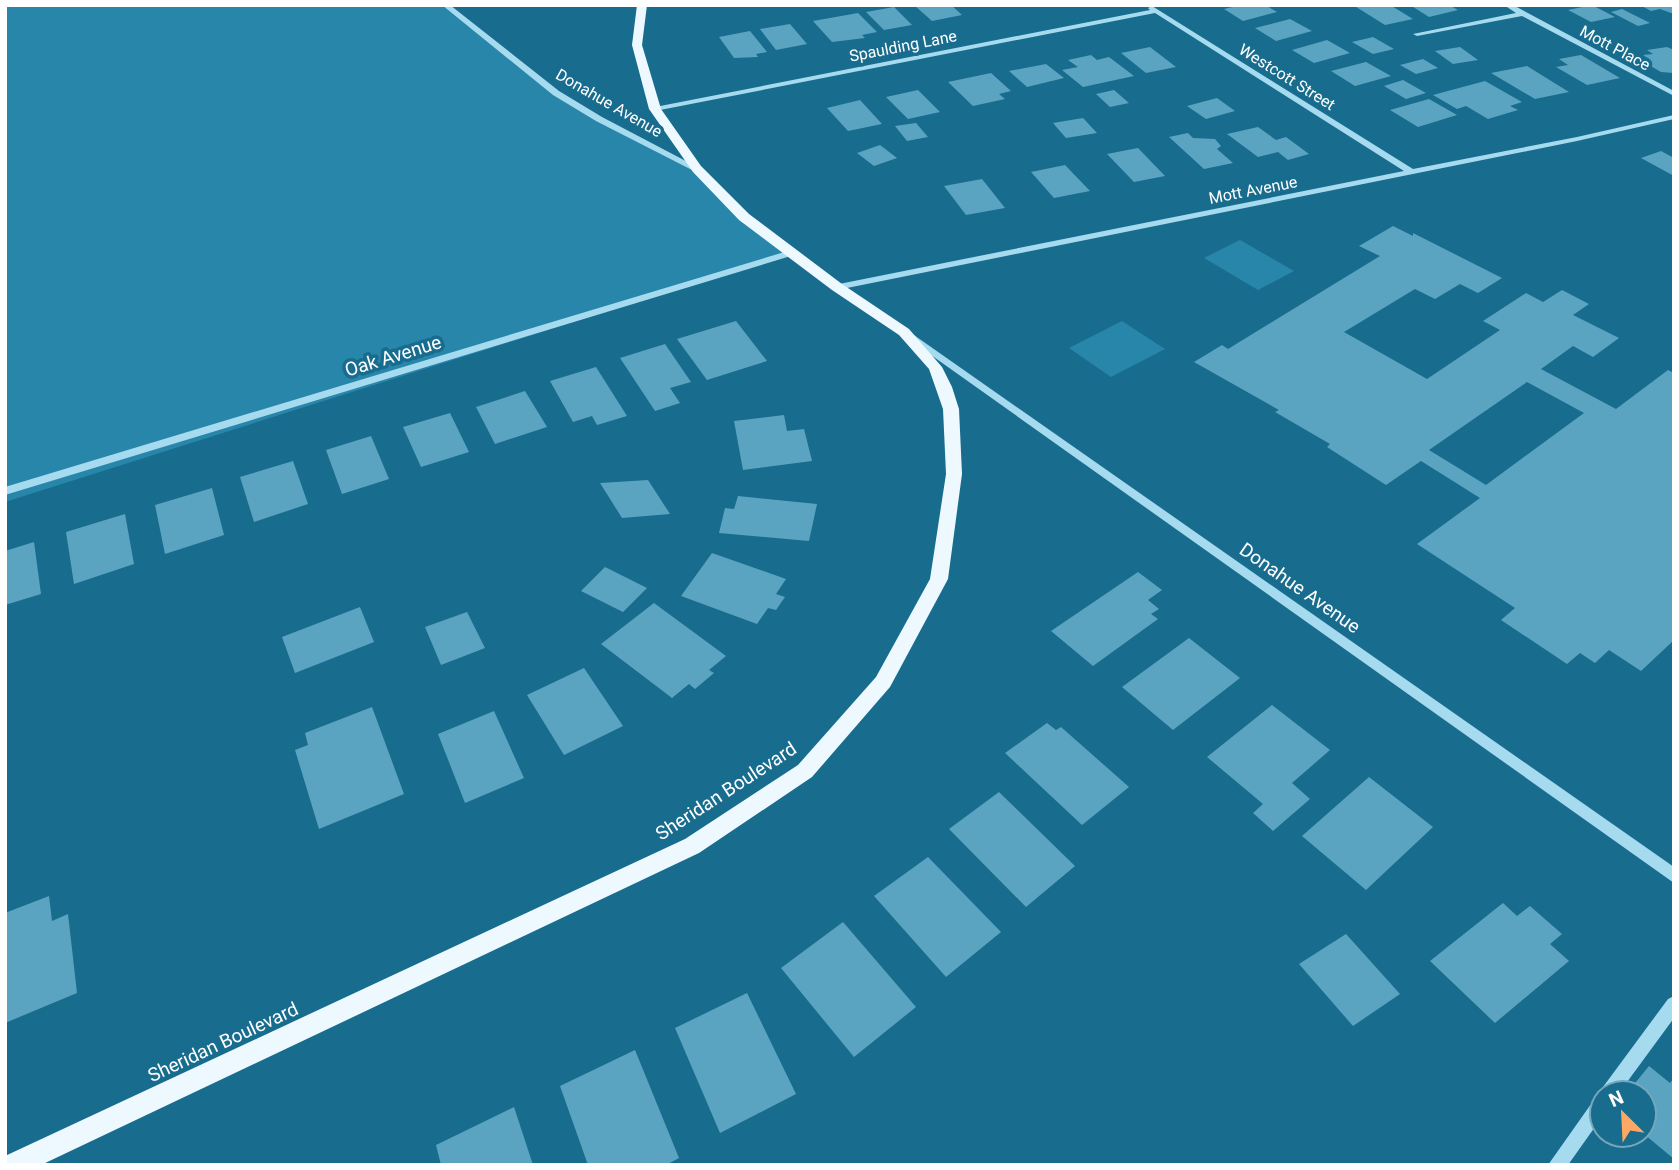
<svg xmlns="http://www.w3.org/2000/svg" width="1679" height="1170" font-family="Roboto,sans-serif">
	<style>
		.green { fill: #2886ab }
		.building { fill: #5ba4c1; fill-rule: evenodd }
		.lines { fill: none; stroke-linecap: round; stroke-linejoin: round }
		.minor { fill: #a5daef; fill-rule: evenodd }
		.major { fill: #edf9ff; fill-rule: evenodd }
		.labels { text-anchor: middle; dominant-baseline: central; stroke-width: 7; stroke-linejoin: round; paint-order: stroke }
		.far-street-label { font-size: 16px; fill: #fff; stroke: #186c8e }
		.street-label { font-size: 19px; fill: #fff; stroke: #186c8e }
	</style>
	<rect width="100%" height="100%" fill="#186c8e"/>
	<g class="green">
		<polygon points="5,5 447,5 581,108 697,169 791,253 5,502"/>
		<polygon points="1240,240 1294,271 1258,290 1204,258"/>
		<polygon points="1122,321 1165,349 1111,377 1069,348"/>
	</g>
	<g class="building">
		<polygon points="914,5 951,5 962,15 932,21"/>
		<polygon points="1241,5 1265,5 1277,12 1243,21 1224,9"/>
		<polygon points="1353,5 1390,5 1413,19 1385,25"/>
		<polygon points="1410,5 1449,5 1458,10 1429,17"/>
		<polygon points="1592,5 1615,17 1591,22 1568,10"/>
		<polygon points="1640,5 1674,5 1674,14 1660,9 1651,11"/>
		<polygon points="894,7 912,25 884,30 866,12"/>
		<polygon points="1622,9 1650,23 1638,26 1611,12"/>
		<polygon points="858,13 877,32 862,35 865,38 832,42 813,21"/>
		<polygon points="1290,19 1312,31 1276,41 1255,28"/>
		<polygon points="790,24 807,44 776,50 760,29"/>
		<polygon points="750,31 767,52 756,54 758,57 734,58 719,37"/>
		<polygon points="1373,37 1394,49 1373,54 1352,42"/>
		<polygon points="1327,40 1350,53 1314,63 1292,50"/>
		<polygon points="1150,47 1176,67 1146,73 1121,53"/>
		<polygon points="1460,47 1478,60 1453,64 1435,51"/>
		<polygon points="1667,47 1674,50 1674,73 1661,72 1642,61 1649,59 1643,55 1653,54 1647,50"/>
		<polygon points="1091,55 1097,60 1109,57 1134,76 1083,87 1062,70 1078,67 1068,60"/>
		<polygon points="1581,55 1620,78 1587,85 1556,67 1568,65 1559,59"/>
		<polygon points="1423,59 1438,68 1416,74 1400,65"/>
		<polygon points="1366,62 1391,76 1355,86 1331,71"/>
		<polygon points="1046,64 1064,78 1027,87 1009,71"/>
		<polygon points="1527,66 1569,92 1535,99 1491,73"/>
		<polygon points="991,73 1011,91 999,94 1005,99 973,106 948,82"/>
		<polygon points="1403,80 1426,93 1406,99 1384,86"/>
		<polygon points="1485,81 1522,102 1510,106 1518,110 1488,119 1466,106 1457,109 1433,95"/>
		<polygon points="918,90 940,112 908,119 886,97"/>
		<polygon points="1114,90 1129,103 1110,107 1096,94"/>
		<polygon points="1217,98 1235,111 1206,119 1187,106"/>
		<polygon points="1429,99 1457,115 1418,127 1390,110"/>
		<polygon points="860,100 882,124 848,131 827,108"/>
		<polygon points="1083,118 1097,133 1066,138 1053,123"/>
		<polygon points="916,123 928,137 907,141 895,126"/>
		<polygon points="1258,127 1276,140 1286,137 1309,154 1288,160 1278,152 1258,157 1227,134"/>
		<polygon points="1188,133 1193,138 1215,139 1221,146 1217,149 1233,163 1204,169 1169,137"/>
		<polygon points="880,145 897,158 874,166 857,153"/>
		<polygon points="1138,148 1165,176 1134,182 1107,154"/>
		<polygon points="1661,151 1674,158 1674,176 1641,158"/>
		<polygon points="1065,165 1090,191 1054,198 1031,172"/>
		<polygon points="982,179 1005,208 966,215 944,186"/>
		<path d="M1393 226 1413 236V233L1502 278 1478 293 1460 284 1435 299 1415 289 1344 332 1427 379 1500 330 1483 321 1526 293 1543 302 1562 290 1589 304 1573 315 1619 338 1593 357 1573 346 1541 369 1616 409 1668 370 1674 373V640L1641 671 1609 650 1595 663 1580 653 1567 664 1501 620 1515 608 1417 544 1480 498 1421 461 1386 485 1327 447 1330 444 1275 412 1279 410 1194 362 1222 345 1228 349 1380 256 1359 246ZM1527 382 1584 413 1486 485 1429 450Z"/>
		<polygon points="736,321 767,361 707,380 677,339"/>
		<polygon points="665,344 691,382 670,388 680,403 655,411 620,358"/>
		<polygon points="596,367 627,416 597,425 592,416 573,422 550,381"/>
		<polygon points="525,391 547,427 495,444 476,407"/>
		<polygon points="450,413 469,452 421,467 403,427"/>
		<polygon points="784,415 787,431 804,429 812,461 743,470 734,421"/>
		<polygon points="371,436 389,479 342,494 326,450"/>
		<polygon points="293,461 308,504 254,522 240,477"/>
		<polygon points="648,480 670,514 622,518 600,483"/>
		<polygon points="212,488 224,535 165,554 155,505"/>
		<polygon points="738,496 817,504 809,541 719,533 725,508 734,509"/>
		<polygon points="125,514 134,564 74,584 66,532"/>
		<polygon points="34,542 41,594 5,605 5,551"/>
		<polygon points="712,553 786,579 776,594 785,597 776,610 768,608 757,624 681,596"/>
		<polygon points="605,567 647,588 623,612 581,591"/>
		<polygon points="1138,572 1162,590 1148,600 1159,609 1151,614 1158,619 1093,666 1051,631"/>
		<polygon points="654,603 726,656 709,670 714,673 695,689 689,684 672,698 601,644"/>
		<polygon points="360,607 374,642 295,673 282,637"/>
		<polygon points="467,612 485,648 441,665 425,627"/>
		<polygon points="1189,638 1240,678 1173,730 1122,687"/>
		<polygon points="584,668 623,726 564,755 527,695"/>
		<polygon points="1272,705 1330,750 1292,783 1310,799 1273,831 1253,813 1263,804 1207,757"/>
		<polygon points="372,707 404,794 319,829 295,750 308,745 305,733"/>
		<polygon points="494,711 524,778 465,803 438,734"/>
		<polygon points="1047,723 1056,730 1061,727 1129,787 1082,825 1005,753"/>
		<polygon points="1369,777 1433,827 1366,890 1302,836"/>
		<polygon points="999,792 1075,866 1026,907 949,829"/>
		<polygon points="928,857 1001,932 946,977 874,896"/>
		<polygon points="49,896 52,921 68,914 77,993 5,1023 5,913"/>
		<polygon points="1503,903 1517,916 1530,906 1562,934 1550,944 1569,961 1495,1023 1430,961"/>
		<polygon points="843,922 916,1007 854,1057 781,968"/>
		<polygon points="1346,934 1400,994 1353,1026 1299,964"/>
		<polygon points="747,993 796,1094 720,1133 675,1028"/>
		<polygon points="635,1050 679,1158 666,1165 588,1165 560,1086"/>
		<polygon points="1649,1066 1670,1083 1674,1078 1674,1159 1644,1134 1644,1093 1627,1093"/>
		<polygon points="514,1107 533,1165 441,1165 436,1145"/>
	</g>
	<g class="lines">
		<g class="minor">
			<polygon points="442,5 450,5 559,91 602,117 701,169 694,171 596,121 553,95"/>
			<polygon points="1504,5 1513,5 1674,91 1674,96 1522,16 1417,36 1413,34 1516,13"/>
			<polygon points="1152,6 1413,169 1577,137 1674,115 1674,119 1577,141 837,290 832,287 834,285 1404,171 1155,13 655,111 651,109 655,107 1150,10 1148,8"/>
			<polygon points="791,250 794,251 794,255 5,495 5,487"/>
			<polygon points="911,333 1674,867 1674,883 907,338 907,334"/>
			<polygon points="1674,996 1674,1018 1619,1093 1602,1093 1602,1117 1568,1165 1548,1165 1596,1097 1601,1095 1603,1087 1668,999"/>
		</g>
		<polygon class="major" points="637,5 647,5 642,45 661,109 701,166 749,214 842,284 909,329 942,367 952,387 959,409 962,474 948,579 890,687 812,777 699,853 41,1165 5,1165 5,1156 685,839 798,765 876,677 930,579 946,474 943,409 929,369 899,335 832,290 739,220 693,172 649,109 632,45"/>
	</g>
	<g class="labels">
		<g class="far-street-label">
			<text transform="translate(903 46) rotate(-11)">Spaulding Lane</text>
			<text transform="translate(1615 48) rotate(28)">Mott Place</text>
			<text transform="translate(1287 77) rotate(32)">Westcott Street</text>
			<text transform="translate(609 103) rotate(30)">Donahue Avenue</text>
			<text transform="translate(1253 190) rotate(-11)">Mott Avenue</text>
		</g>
		<g class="street-label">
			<text transform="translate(393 356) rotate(-17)">Oak Avenue</text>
			<text transform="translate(1300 588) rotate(35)">Donahue Avenue</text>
			<text transform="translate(726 791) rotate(-33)">Sheridan Boulevard</text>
			<text transform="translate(223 1042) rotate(-25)">Sheridan Boulevard</text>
		</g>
	</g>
	<rect width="1679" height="1170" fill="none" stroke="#ffffff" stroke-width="14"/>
	<g transform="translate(1623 1114) rotate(336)"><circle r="33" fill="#186c8e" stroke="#74a7bb" stroke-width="2"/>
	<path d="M0-5L12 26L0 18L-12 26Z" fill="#ffa863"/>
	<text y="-10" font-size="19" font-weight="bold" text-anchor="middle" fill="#ffffff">N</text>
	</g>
</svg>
